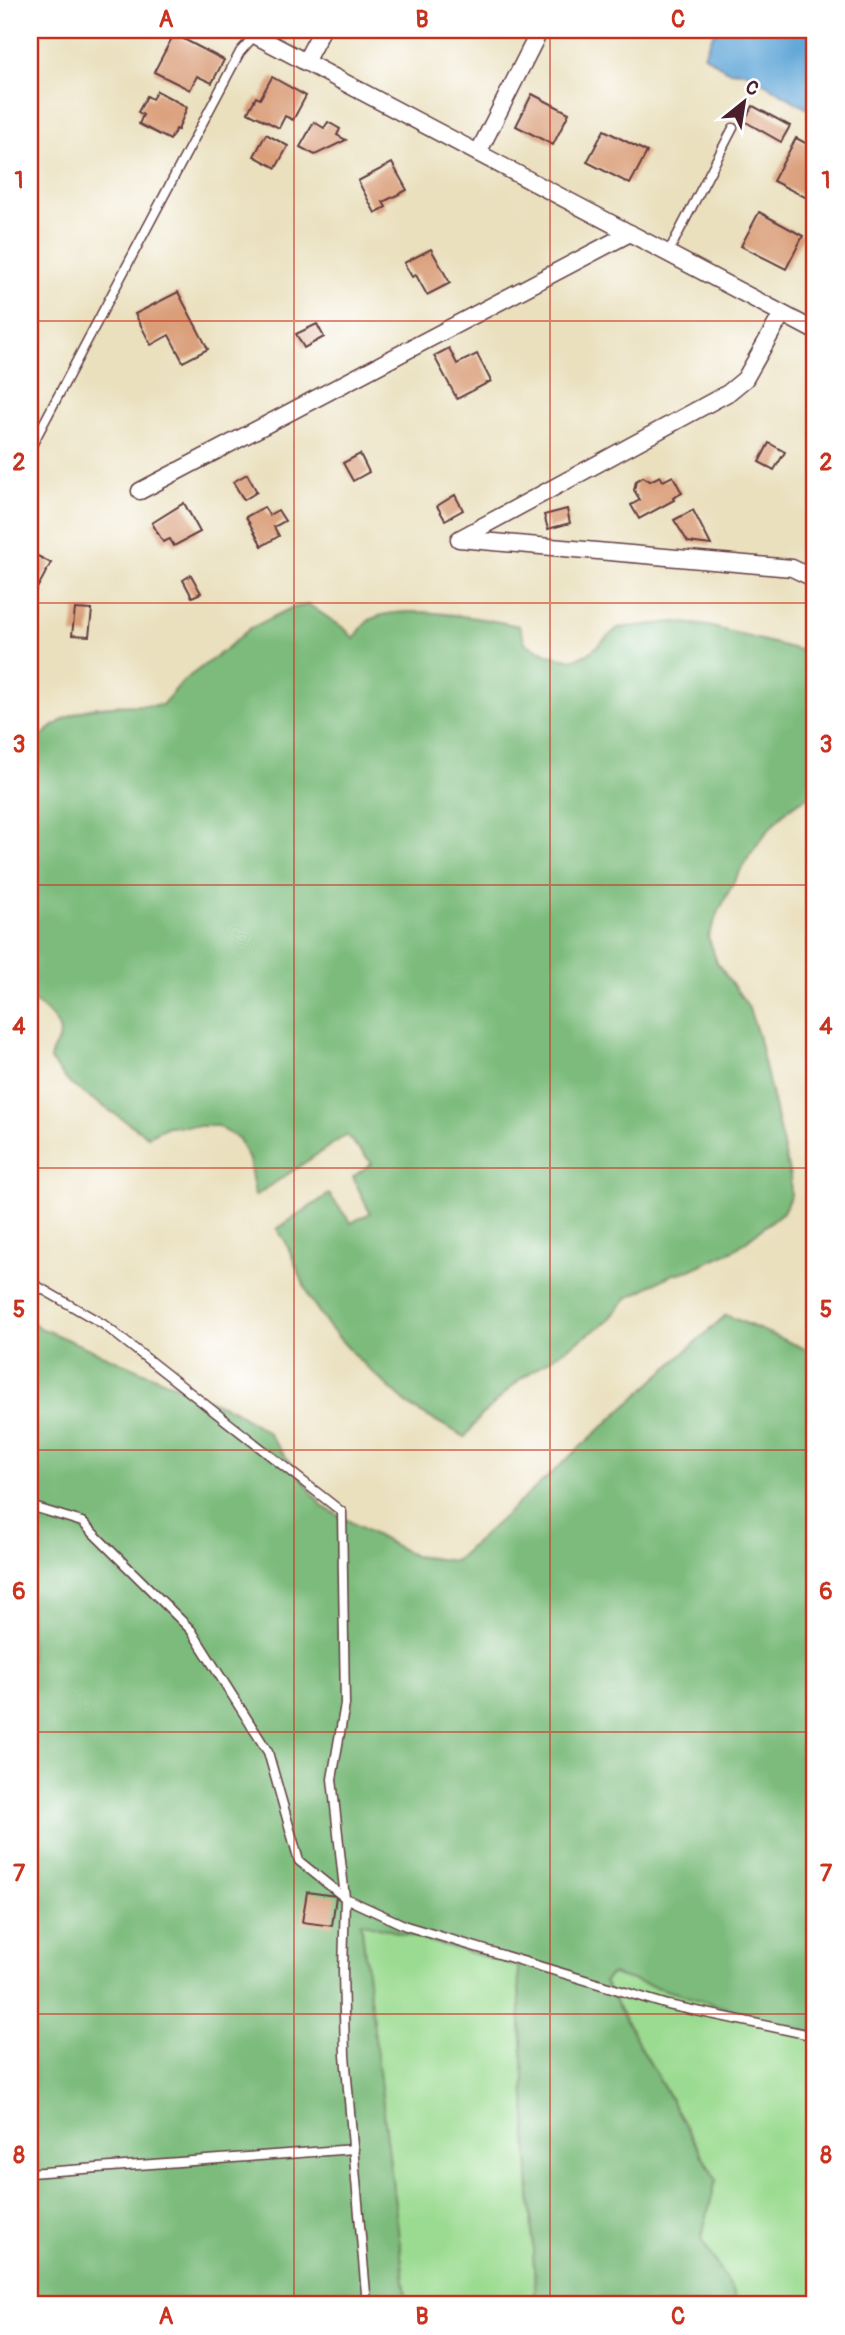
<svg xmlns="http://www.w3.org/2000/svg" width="845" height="2335" font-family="Pangolin,sans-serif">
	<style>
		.green { fill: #9bdb91; stroke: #727d5e; stroke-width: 2 }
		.forest { fill: #7cbb7b; stroke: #636d53; stroke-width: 2 }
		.water { fill: #62a7d8; stroke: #566382; stroke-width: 2 }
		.building { fill: #da9e79 }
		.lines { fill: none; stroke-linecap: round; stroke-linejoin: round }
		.lane-casing { stroke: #623c41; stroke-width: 11 }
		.street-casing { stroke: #623c41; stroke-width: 19 }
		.lane { stroke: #fff; stroke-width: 8 }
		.street { stroke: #fff; stroke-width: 16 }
		.grid { fill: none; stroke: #c8321e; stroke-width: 2; stroke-opacity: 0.55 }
		.neatline { fill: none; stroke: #c8321e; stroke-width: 2.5 }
		.grid-label { font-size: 23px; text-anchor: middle; font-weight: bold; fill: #c8321e }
	</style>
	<rect width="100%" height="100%" fill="#fff"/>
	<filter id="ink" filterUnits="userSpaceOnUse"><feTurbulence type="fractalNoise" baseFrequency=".0143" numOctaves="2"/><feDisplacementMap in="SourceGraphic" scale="14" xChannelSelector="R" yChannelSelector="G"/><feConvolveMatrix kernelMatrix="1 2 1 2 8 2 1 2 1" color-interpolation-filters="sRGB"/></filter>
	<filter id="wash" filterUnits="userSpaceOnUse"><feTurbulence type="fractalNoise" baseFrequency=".00686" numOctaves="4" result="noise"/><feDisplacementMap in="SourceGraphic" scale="28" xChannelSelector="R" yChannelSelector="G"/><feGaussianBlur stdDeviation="1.57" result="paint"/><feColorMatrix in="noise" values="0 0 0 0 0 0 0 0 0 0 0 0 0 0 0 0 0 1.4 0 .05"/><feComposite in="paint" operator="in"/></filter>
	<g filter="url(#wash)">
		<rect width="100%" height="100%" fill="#eae0be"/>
		<g class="green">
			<polygon points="361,1922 518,1965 536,2305 407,2305"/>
			<polygon points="612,1974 815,2034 815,2305 735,2305 735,2295 701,2239 716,2180 604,1982"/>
		</g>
		<g class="forest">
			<path d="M309 605 345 629 354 639C358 634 362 626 367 622 394 601 486 619 519 626L526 644 550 655 572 660 588 654 618 628 675 622 708 626 803 651 815 658V794C767 809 726 893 708 936L717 963 748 1006 758 1035 790 1177 791 1195 783 1212 736 1249 690 1270 671 1275 627 1298 607 1322 519 1380 480 1417 465 1437 412 1408 357 1358 330 1328 310 1299 286 1242 277 1229 329 1194 351 1223 370 1213 353 1177 372 1163 346 1135 255 1196 249 1160 239 1139 217 1126H168L148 1136 70 1084 50 1060C51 1051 55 1047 59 1039 65 1024 41 1006 30 999V750C42 732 67 714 89 709 110 704 139 706 162 705L183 681 226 649 249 629 291 608Z"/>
			<polygon points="726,1315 815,1353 815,2034 612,1974 604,1982 716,2180 701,2239 735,2295 735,2305 536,2305 518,1966 361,1922 407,2305 30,2305 30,1320 40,1328 233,1410 267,1432 323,1507 414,1556 455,1561"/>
		</g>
		<polygon class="water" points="715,30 815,30 815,103 806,108 745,72 728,71 704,55"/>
		<g id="blocks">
			<g class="building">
				<polygon points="174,34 224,60 212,83 197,76 190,90 154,72"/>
				<polygon points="272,77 306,96 293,120 285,116 279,128 248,112 256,97 260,99"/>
				<polygon points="157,91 187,107 178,130 176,129 170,140 139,124 143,115 138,112 147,96 152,99"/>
				<polygon points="532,94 569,113 553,145 516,126"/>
				<polygon points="753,106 790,126 781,142 744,121"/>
				<polygon points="314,122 324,128 328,122 340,129 337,135 346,140 315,155 300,147"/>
				<polygon points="604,130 647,152 630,184 587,162"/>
				<polygon points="266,134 288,146 276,168 254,156"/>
				<polygon points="796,138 815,148 815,187 809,199 773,181"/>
				<polygon points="392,163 407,190 383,202 386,207 375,213 358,181"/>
				<polygon points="759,212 803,236 786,269 741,246"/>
				<polygon points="431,249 450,283 427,295 416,275 412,277 404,263"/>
				<polygon points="178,292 208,349 183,362 169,335 151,345 135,314"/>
				<polygon points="317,324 324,337 304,348 296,334"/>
				<polygon points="449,348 457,364 477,354 491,381 457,399 434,356"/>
				<polygon points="769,443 785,452 774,470 759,462"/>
				<polygon points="360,454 369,472 353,481 343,463"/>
				<polygon points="247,474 257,492 244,500 233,482"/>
				<polygon points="660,476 663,481 673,476 682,493 673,498 674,500 639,519 631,505 640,500 634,490 636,481 643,477 650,481"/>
				<polygon points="455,495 463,510 445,520 437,506"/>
				<polygon points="184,503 200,532 174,546 170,539 163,542 152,523"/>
				<polygon points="264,507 269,515 278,510 285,521 274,527 279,536 262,546 246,517"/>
				<polygon points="567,509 570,523 548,529 544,515"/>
				<polygon points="693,510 711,545 688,542 674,520"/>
				<polygon points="30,552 51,563 34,594 30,592"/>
				<polygon points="191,575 201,593 192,597 183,580"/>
				<polygon points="75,609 92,610 89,636 72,635"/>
				<polygon points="307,1892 336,1896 332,1926 302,1922"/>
			</g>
		</g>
	</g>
	<g filter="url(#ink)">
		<use href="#blocks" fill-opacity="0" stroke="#623c41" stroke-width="2"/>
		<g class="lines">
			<g class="lane-casing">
				<g id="lane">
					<polyline points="668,253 733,128"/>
					<polyline points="30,449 240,52 255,35"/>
					<polyline points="30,1282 103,1324 342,1512 345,1704 332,1779 345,1898 343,1971 345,2055 367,2305"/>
					<polyline points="30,1506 82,1522 191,1630 268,1752 299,1861 345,1898 406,1926 668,2005 815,2036"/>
					<polyline points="30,2173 354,2149"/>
				</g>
			</g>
			<g class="street-casing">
				<g id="street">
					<polyline points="245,30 815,331"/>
					<polyline points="305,62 322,30"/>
					<polyline points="478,153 540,30"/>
					<polyline points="782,314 745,379 728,393 459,539 792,568 815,579"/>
					<polyline points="140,491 630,233"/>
				</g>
			</g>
			<use href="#lane" class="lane"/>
			<use href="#street" class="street"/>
		</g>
	</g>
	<path class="grid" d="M294 30V2305M550 30V2305M30 321H815M30 603H815M30 885H815M30 1168H815M30 1450H815M30 1732H815M30 2014H815"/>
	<rect width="845" height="2335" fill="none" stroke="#fff" stroke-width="77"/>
	<g transform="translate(744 102) rotate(30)" stroke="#ffffff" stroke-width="5" paint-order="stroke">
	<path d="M0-5L12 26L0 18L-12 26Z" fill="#4a1f2b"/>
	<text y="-10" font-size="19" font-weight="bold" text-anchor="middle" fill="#4a1f2b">С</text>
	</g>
	<rect x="38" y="38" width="768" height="2258" class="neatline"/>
	<g class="grid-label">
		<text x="166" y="27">A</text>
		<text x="422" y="27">B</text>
		<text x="678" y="27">C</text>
		<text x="19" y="188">1</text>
		<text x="826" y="188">1</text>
		<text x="19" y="470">2</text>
		<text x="826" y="470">2</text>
		<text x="19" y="752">3</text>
		<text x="826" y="752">3</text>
		<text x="19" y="1034">4</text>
		<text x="826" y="1034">4</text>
		<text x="19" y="1317">5</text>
		<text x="826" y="1317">5</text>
		<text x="19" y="1599">6</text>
		<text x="826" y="1599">6</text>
		<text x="19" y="1881">7</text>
		<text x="826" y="1881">7</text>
		<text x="19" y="2163">8</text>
		<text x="826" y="2163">8</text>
		<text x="166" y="2324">A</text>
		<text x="422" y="2324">B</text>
		<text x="678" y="2324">C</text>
	</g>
</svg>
